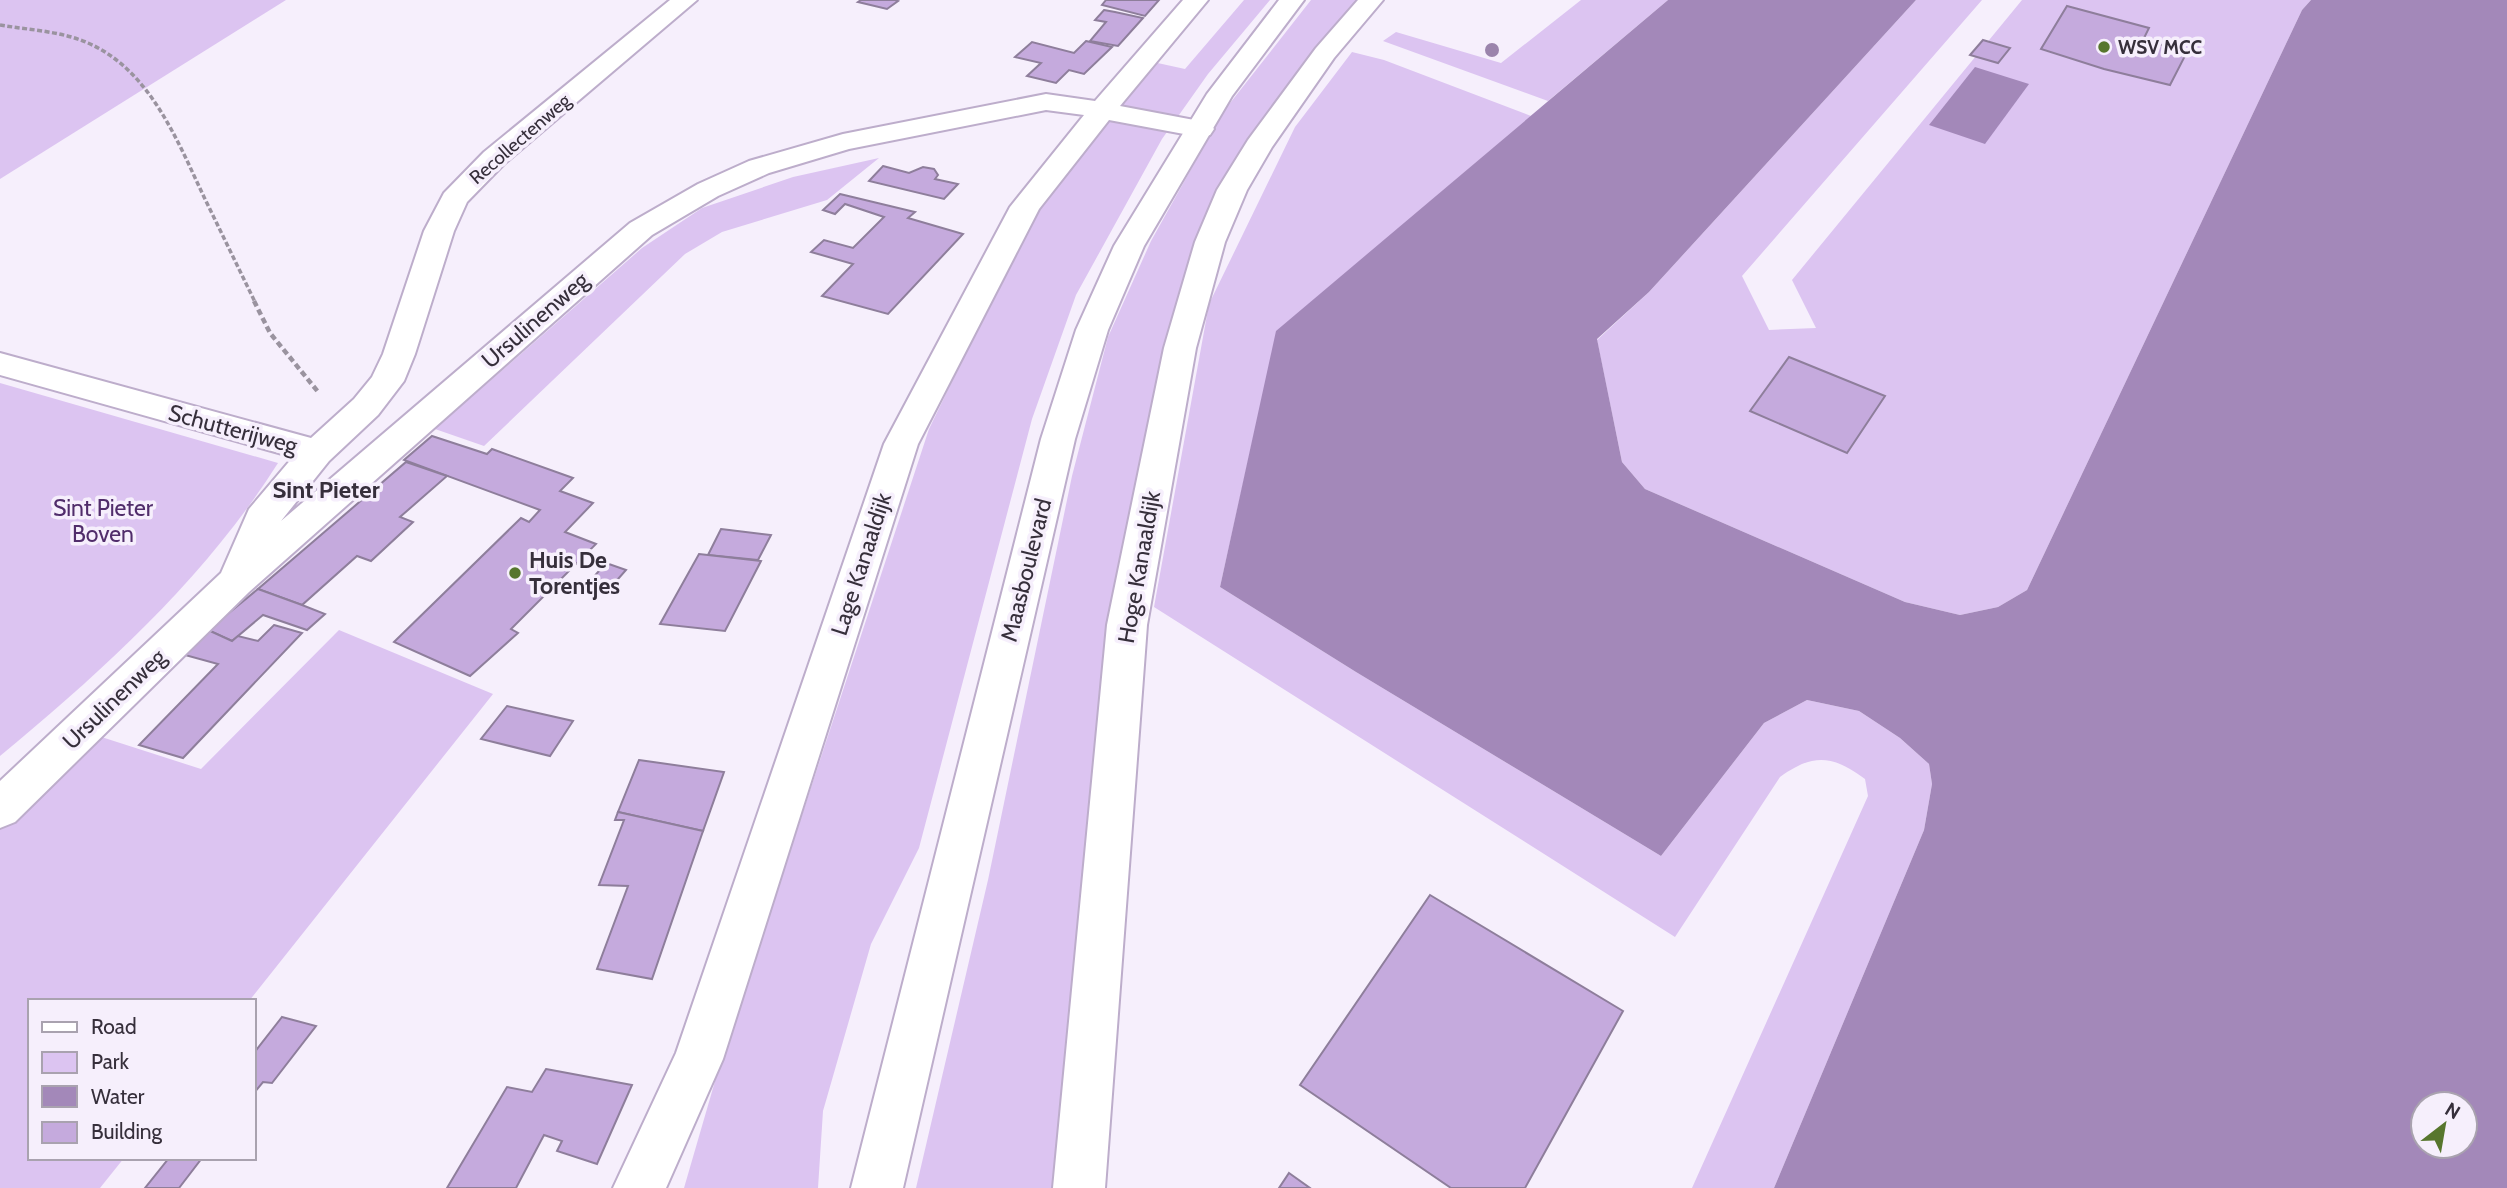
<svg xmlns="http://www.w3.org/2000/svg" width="2507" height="1188" font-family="Cabin,sans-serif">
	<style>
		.green { fill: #dcc4f1 }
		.water { fill: #a388b9; fill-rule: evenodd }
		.building { fill: #c5aadd; stroke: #8e7e9b; stroke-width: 2 }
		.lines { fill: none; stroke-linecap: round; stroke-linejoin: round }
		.minor-casing { stroke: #bdadcb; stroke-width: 4 }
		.tertiary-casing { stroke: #bdadcb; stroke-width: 4 }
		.path-far1 { stroke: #9a939f; stroke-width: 3.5; stroke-dasharray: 5 2.5; stroke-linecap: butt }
		.path { stroke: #9a939f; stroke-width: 4.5; stroke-dasharray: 6 3.5; stroke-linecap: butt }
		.minor { fill: #fff; fill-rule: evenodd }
		.tertiary { fill: #fff; fill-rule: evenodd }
		.tree { fill: #9b84ac }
		.poi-dot { fill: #57762d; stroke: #f6effc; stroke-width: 2.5 }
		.labels { text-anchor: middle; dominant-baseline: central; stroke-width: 7; stroke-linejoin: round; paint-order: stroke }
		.far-poi-label { font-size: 19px; font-weight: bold; fill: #362f3b; stroke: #f6effc; text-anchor: start }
		.far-street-label { font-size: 19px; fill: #362f3b; stroke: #f6effc }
		.street-label { font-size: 23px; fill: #362f3b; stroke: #f6effc }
		.park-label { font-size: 23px; fill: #512d6b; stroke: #f6effc }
		.poi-label { font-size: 23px; font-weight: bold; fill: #362f3b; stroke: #f6effc; text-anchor: start }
		.neighbourhood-label { font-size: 24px; font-weight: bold; fill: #362f3b; stroke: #f6effc }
	</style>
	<rect width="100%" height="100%" fill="#f6effc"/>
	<g class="green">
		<polygon points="0,0 286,0 0,179"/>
		<polygon points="1244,0 1270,0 1208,74 1162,139 1076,295 1032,419 919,848 871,944 823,1111 818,1188 684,1188 720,1064 929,429 1037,206 1153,62 1185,69"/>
		<polygon points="1311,0 1359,0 1319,46 1168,348 1108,615 1054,1188 916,1188 988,880 1072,476 1108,337 1151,241 1223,112"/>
		<polygon points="1581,0 1668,0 1548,101 1383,41 1396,32 1501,63"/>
		<polygon points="1916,0 1982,0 1742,276 1769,330 1816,328 1792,280 2022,0 2311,0 2302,10 2027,590 1998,607 1960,615 1905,602 1645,489 1622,462 1597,340 1649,292"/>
		<path d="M1352 52 1384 60 1531 116 1277 331 1220 587 1356 672 1661 856 1764 723 1807 700 1859 711 1900 738 1929 764 1932 784 1924 830 1774 1188H1692L1868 796 1865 779C1833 755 1813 753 1780 777L1675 937 1154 607 1209 304 1295 127Z"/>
		<polygon points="879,158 827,200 722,232 685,254 484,446 435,429 642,248 702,208 793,177"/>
		<path d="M0 383 278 463C206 577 104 670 0 756Z"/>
		<polygon points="339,630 493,694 249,1001 30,1001 30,1158 124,1158 100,1188 0,1188 0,813 89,733 201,769"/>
	</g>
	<g class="water">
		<path d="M1668 0H1916L1649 292 1597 339 1622 462 1645 489 1905 602 1960 615 1998 607 2027 590 2302 10 2311 0H2507V1188H1774L1924 830 1932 784 1929 764 1900 738 1859 711 1807 700 1764 723 1661 856 1356 672 1220 587 1276 331ZM2465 1104V1146H2423V1104Z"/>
		<polygon points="1975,67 2029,84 1985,144 1929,125"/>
	</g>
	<g class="building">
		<polygon points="861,0 895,0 898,1 887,9 858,2"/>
		<polygon points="1106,0 1159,0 1145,16 1102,5"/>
		<polygon points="2067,6 2149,28 2143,40 2187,52 2170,85 2104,69 2041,49"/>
		<polygon points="1104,10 1115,12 1143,18 1118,46 1090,41 1106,22 1095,20"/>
		<polygon points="1983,40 2010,48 1998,63 1970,55"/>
		<polygon points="1086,41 1112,47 1084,74 1069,70 1056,83 1027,76 1041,63 1015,57 1032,42 1074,53"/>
		<polygon points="883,166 909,173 923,167 934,169 938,175 935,179 958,184 944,199 869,181"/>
		<polygon points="840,194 915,212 908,218 963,234 888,314 822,296 853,264 811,252 824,240 853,248 884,217 845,204 835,214 823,210"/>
		<polygon points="1789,357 1885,396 1847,453 1750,411"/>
		<polygon points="432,436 487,454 492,449 573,478 560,491 593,503 565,532 596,544 511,629 518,633 470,676 394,642 521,518 529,522 540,510 404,460"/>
		<polygon points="406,462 447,476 400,517 413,522 371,561 357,556 302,605 258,589"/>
		<polygon points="721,529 771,535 758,560 708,555"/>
		<polygon points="699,554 761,561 725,631 660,624"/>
		<polygon points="606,563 626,570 611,587 591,580"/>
		<polygon points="258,589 302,605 325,614 307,630 263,615 232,641 208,630"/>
		<polygon points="274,625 302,633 183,758 139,745 218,664 185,655 208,630 232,641 238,636 258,641"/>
		<polygon points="507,706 573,721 550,756 481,739"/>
		<polygon points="639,760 724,772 703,831 618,812"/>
		<polygon points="618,812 703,831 652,979 597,969 628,886 599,885 624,820 615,820"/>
		<polygon points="1430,895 1623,1011 1525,1188 1451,1188 1300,1085"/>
		<polygon points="282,1017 316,1026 272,1083 263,1082 254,1093 254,1053"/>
		<polygon points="546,1069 632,1085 597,1164 557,1151 562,1141 544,1135 516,1188 447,1188 507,1087 532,1092"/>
		<polygon points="169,1158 202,1158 179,1188 145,1188"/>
		<polygon points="1289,1173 1310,1188 1279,1188"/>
	</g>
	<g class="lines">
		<g class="minor-casing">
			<g id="minor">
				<polygon points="670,0 697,0 504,164 467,202 454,231 415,354 404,381 378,415 329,461 281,521 630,223 698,184 749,161 843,134 1046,94 1095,101 1183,0 1208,0 1120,106 1210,123 1214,129 1210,135 1200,137 1109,120 1039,209 918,444 723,1059 666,1188 613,1188 676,1053 884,444 1010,207 1084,115 1046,110 849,149 769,173 718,196 652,235 249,592 15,822 0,828 0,781 221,573 249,509 293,457 0,375 0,353 311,438 354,399 372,377 383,354 424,231 444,193 484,152"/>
				<polygon points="1358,0 1383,0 1334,58 1272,147 1247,190 1225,242 1196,348 1147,625 1105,1188 1053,1188 1107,625 1164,348 1195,242 1217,190 1248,140 1316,48"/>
			</g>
		</g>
		<g class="tertiary-casing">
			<polygon id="tertiary" points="1279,0 1304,0 1232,96 1144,246 1108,330 1075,439 903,1188 851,1188 1041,439 1076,330 1114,246 1207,94"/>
		</g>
		<path class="path-far1" d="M0 25C29 30 61 31 88 43 150 70 177 140 204 197 221 232 238 267 255 302"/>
		<polyline class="path" points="254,301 270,333 319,393"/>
		<use href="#minor" class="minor"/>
		<use href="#tertiary" class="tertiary"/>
	</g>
	<circle class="tree" cx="1492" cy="50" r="7"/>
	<g class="poi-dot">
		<circle cx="2104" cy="47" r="7"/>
		<circle cx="515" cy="573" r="7"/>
	</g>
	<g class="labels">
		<g class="far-poi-label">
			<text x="2118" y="47">WSV MCC</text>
		</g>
		<g class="far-street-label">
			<text transform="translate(520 139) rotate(-41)">Recollectenweg</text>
		</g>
		<g class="street-label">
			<text transform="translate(535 320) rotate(-41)">Ursulinenweg</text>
			<text transform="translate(233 429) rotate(15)">Schutterijweg</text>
			<text transform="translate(861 564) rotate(-72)">Lage Kanaaldijk</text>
			<text transform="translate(1139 567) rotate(-80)">Hoge Kanaaldijk</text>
			<text transform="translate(1026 570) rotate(-76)">Maasboulevard</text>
			<text transform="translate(114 699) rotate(-44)">Ursulinenweg</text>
		</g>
		<g class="park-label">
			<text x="103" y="508">Sint Pieter<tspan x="103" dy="26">Boven</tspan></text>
		</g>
		<g class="poi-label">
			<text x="529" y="560">Huis De<tspan x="529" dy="26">Torentjes</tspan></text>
		</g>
		<g class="neighbourhood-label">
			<text x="326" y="489">Sint Pieter</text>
		</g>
	</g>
	<rect x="28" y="999" width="228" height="161" fill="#f6effc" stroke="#a9a2af" stroke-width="2"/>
	<rect x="42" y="1022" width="35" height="10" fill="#ffffff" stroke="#a9a2af" stroke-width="2"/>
	<text x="91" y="1034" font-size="21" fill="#362f3b">Road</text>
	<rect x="42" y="1052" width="35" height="21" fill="#dcc4f1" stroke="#a9a2af" stroke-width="2"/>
	<text x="91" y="1069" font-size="21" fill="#362f3b">Park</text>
	<rect x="42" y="1086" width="35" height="21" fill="#a388b9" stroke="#a9a2af" stroke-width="2"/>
	<text x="91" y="1104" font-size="21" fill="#362f3b">Water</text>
	<rect x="42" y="1122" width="35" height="21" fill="#c5aadd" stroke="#a9a2af" stroke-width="2"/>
	<text x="91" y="1139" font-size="21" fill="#362f3b">Building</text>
	<g transform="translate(2444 1125) rotate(31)"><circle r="33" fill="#f6effc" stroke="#a9a2af" stroke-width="2"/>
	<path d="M0-5L12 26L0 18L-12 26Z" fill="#57762d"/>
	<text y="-10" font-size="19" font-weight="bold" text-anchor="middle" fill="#362f3b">N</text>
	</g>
</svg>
